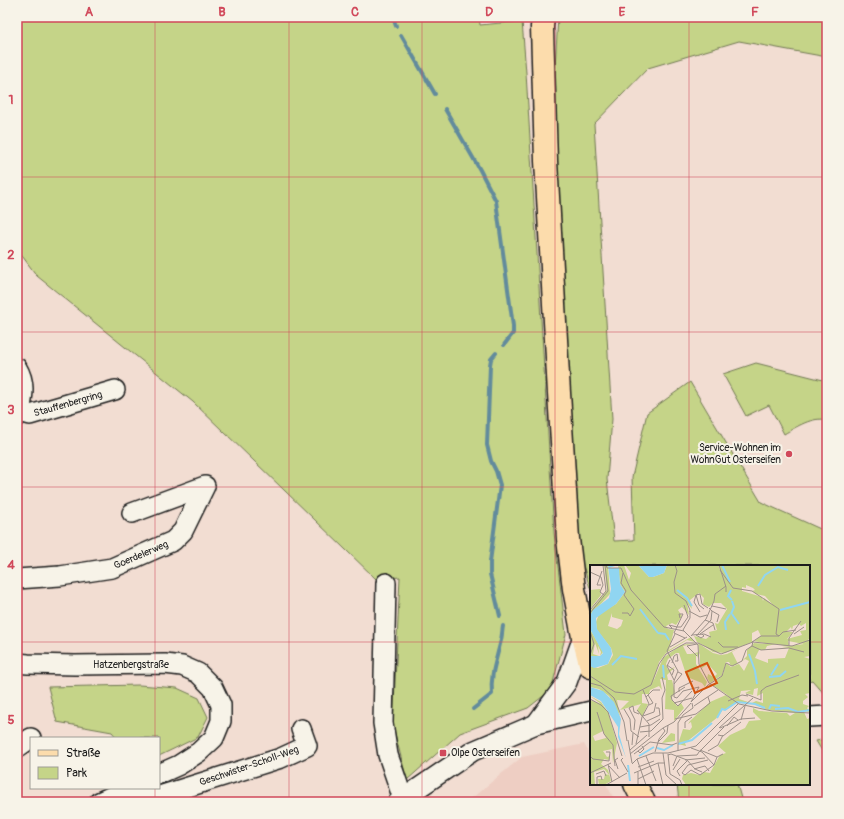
<svg xmlns="http://www.w3.org/2000/svg" width="844" height="819" font-family="Pangolin,sans-serif">
	<style>
		.built { fill: #eecec3 }
		.green { fill: #c5d488; stroke: #707852 }
		.lines { fill: none; stroke-linecap: round; stroke-linejoin: round }
		.stream { stroke: #628b9c; stroke-width: 4 }
		.minor-casing { stroke: #1c1c1c; stroke-width: 22 }
		.major-casing { stroke: #1c1c1c; stroke-width: 25 }
		.minor { stroke: #f7f3e8; stroke-width: 19 }
		.major { stroke: #fcdcac; stroke-width: 22 }
		.grid { fill: none; stroke: #d1495b; stroke-width: 1; stroke-opacity: 0.55 }
		.poi-dot { fill: #d1495b; stroke: #f7f3e8; stroke-width: 1.5 }
		.labels { text-anchor: middle; dominant-baseline: central; stroke-width: 4; stroke-linejoin: round; paint-order: stroke }
		.street-label { font-size: 10px; fill: #1c1c1c; stroke: #f7f3e8 }
		.poi-label { font-size: 10px; fill: #1c1c1c; stroke: #f7f3e8; text-anchor: end }
		.inset-river { fill: none; stroke: #90d5f1; stroke-width: 2 }
		.inset-road { fill: none; stroke: #9c9089; stroke-width: 1 }
		.view { fill: #d4530e; fill-opacity: 0.15; stroke: #d4530e; stroke-width: 2 }
		.inset-edge { fill: none; stroke: #1c1c1c; stroke-width: 2 }
		.neatline { fill: none; stroke: #d1495b; stroke-width: 1.5 }
		.grid-label { font-size: 13px; text-anchor: middle; font-weight: bold; fill: #d1495b }
	</style>
	<rect width="100%" height="100%" fill="#f2ddd2"/>
	<filter id="ink" filterUnits="userSpaceOnUse"><feTurbulence type="fractalNoise" baseFrequency=".025" numOctaves="2"/><feDisplacementMap in="SourceGraphic" scale="8" xChannelSelector="R" yChannelSelector="G"/><feConvolveMatrix kernelMatrix="1 2 1 2 8 2 1 2 1" color-interpolation-filters="sRGB"/></filter>
	<g filter="url(#ink)">
		<polygon class="built" points="584,744 591,757 591,784 606,784 616,802 467,802 522,757"/>
		<g class="green">
			<polygon points="17,17 479,17 480,25 522,21 526,73 554,533 566,634 551,690 528,708 460,733 407,780 393,726 400,577 376,579 193,402 37,276 17,249"/>
			<polygon points="558,17 827,17 827,57 739,41 648,68 594,124 612,419 607,479 614,541 634,540 632,477 647,413 690,382 761,502 827,532 827,697 812,680 809,681 809,566 591,566 591,591 578,549 562,307 554,84"/>
			<path d="M756 363 827 381V420C813 416 796 427 784 434L769 405 746 416 723 374Z"/>
			<polygon points="139,685 177,688 199,698 208,717 198,737 159,756 159,738 117,738 112,732 57,722 48,687"/>
			<polygon points="827,739 827,759 816,741"/>
			<polygon points="677,784 737,784 742,802 679,802"/>
		</g>
		<g class="lines">
			<g class="stream">
				<polyline points="393,17 396,26"/>
				<polyline points="401,35 435,94"/>
				<polyline points="445,109 480,170 496,201 513,326 513,333 504,345"/>
				<polyline points="496,353 491,359 490,365 487,445 491,461 496,471 500,485 490,562 490,574 500,616"/>
				<path d="M473 709 492 694C490 676 496 661 500 644 502 638 502 632 503 626"/>
			</g>
			<g class="minor-casing">
				<g id="minor">
					<path d="M17 368C26 383 23 396 20 412"/>
					<polyline points="17,416 20,412 30,415 115,390"/>
					<polyline points="17,579 60,576 112,568 173,541 183,531 205,486 132,513"/>
					<polyline points="386,583 383,723 388,755 403,799"/>
					<polyline points="17,663 28,664 75,665 165,664 182,666 198,673 213,688 221,705 221,721 214,738 199,752 179,765 159,774"/>
					<polyline points="809,717 827,716"/>
					<polyline points="536,724 567,682 583,637"/>
					<polyline points="17,748 31,738"/>
					<polyline points="129,788 137,796 144,797 156,797 281,758 307,746 301,729"/>
					<polyline points="99,802 129,788"/>
					<polyline points="398,802 473,751 536,724 591,711"/>
				</g>
			</g>
			<g class="major-casing">
				<g id="major">
					<polyline points="543,17 542,27 546,161 559,393 568,539 574,589 583,637 591,667"/>
					<polyline points="635,784 644,802"/>
				</g>
			</g>
			<use href="#minor" class="minor"/>
			<use href="#major" class="major"/>
		</g>
	</g>
	<path class="grid" d="M155 17V738M289 17V802M422 17V802M555 17V802M689 17V566M17 177H827M17 332H827M17 487H827M17 642H591M809 642H827M689 784V802M155 788V802"/>
	<g class="poi-dot">
		<circle cx="789" cy="454" r="4"/>
		<rect x="439" y="749" width="8" height="8" rx="2"/>
	</g>
	<g class="labels">
		<g class="street-label">
			<text transform="translate(68 404) rotate(-16)">Stauffenbergring</text>
			<text transform="translate(141 555) rotate(-23)">Goerdelerweg</text>
			<text x="131" y="665">Hatzenbergstraße</text>
			<text transform="translate(249 766) rotate(-19)">Geschwister-Scholl-Weg</text>
		</g>
		<g class="poi-label">
			<text x="781" y="448">Service-Wohnen im<tspan x="781" dy="12">WohnGut Osterseifen</tspan></text>
			<text x="451" y="753" text-anchor="start">Olpe Osterseifen</text>
		</g>
	</g>
	<g transform="translate(590 565)">
		<rect width="220" height="220" fill="#f2ddd2"/>
		<path d="M14 0H18L20 29 0 51V46L17 25ZM28 0H34L39 15 41 8 35 0H48L59 12H63L74 8 77 0H129V5L130 0H220V73L218 75 220 76V91L214 92 220 94V128L215 129 218 132 213 136V139L219 141 217 143 220 147 214 146 209 147H214L217 154 220 153V220H96L92 214 93 210 101 208 109 210 114 207 120 208 130 190 136 188 128 181 140 170 155 163 159 156 171 155 163 147V143L169 146 197 148 200 151 205 148 178 145 162 138 166 136 173 138V128L167 131 168 123 164 124 163 130 155 128 161 125 151 126 149 134 158 137H147L136 145 133 144 128 152 95 178 96 181 88 179 93 164 100 165 102 162 101 157 98 159 100 156 120 137 136 130 142 135 136 129 121 119 127 120 125 117 133 109 136 98 141 102 149 99 154 106 159 96 155 94 150 98 157 91V85L164 78 179 79 164 76 171 71 168 65 162 68V77L135 88 123 87 113 80 107 77 104 71 116 74 120 71 119 67 127 65 125 58 128 59 137 44 131 38H123L119 42 113 39 114 33 109 28 100 35 102 44 97 38 99 50 92 42 88 45 92 51 86 60 82 58 76 61 78 64 84 65 79 85 101 72 105 77 97 75 76 88 69 97 63 117 73 93 91 80 106 78 93 81 97 89H101L109 87 108 78 123 88 131 90 137 89 151 82 142 87 148 99 141 101 139 97H136L132 110 120 118 110 100V88L108 93 106 88V99L117 117 115 122 112 118 97 112 89 88H86L78 94 76 99 78 105 85 102 77 110 78 115H82L85 127 81 134 87 141 91 138 94 143 84 156V145L75 144 76 115 70 114 72 125 69 121 60 125 59 129H52V138L58 139 52 152 47 145 51 139 30 145 39 136 27 135 30 151 19 131 9 124 0 122V101L8 103 18 99 23 90 21 83 7 65 6 57 9 49 26 39 35 27 30 19ZM156 20 163 23 165 25 162 26 166 29 175 31 183 40 174 33 173 36 172 32 152 26V22L156 23ZM22 48V52L33 55 31 61 27 64 18 61ZM216 58V65L210 66 212 70 197 74 203 67H196L201 62 202 65 203 61 209 59 211 61ZM198 76 214 79 192 82 199 83 195 93 178 94V98L165 93 169 85H175L177 81 186 79 195 81 199 80ZM118 99 127 109 124 112 118 109 117 114 112 103ZM10 24 11 30 0 44V25ZM0 64 13 87 10 91 11 87 8 81 9 89 5 78 3 89 9 91H0ZM0 131 11 137 18 147 27 178 23 198 22 184 13 186 17 192 20 191 19 195 14 194 11 199 18 205 21 216 14 220H9L8 214H14L15 209 19 210 14 204 4 207 5 220H0V135L11 139ZM13 166 16 173 5 176 3 171ZM81 168 85 169V176L72 178Z" fill="#c5d488" fill-rule="evenodd"/>
		<path d="M18 0H28L19 3H29L30 19 35 27 26 39 6 53 7 64 21 83 22 89 18 99 4 103 0 101V91H10L13 88 0 64V51L3 45 19 33 21 24ZM48 0H77L74 8 63 12H59ZM0 122 13 126 24 137 31 154 29 169 36 193 28 172V162L11 136 0 130Z" fill="#90d5f1"/>
		<path class="inset-river" d="M59 0 69 5 73 0M132 0 140 17M168 21 175 10 188 2 198 5M87 25 97 33 102 41M141 25 138 31 142 35M50 44 68 68M190 45 220 37M141 49 144 42 142 36M142 49 149 59M136 65 135 57 140 49M68 68 75 69 79 75M159 89 165 106M22 100 31 91 47 94M73 100 74 113M165 106 167 119M181 110 188 99M179 112 190 111 196 106M179 144 181 140 190 141M185 144 198 143 208 147 220 145M127 153 132 144 135 145 147 137 165 139 175 143M88 179 102 175 122 158M67 183 74 185 83 180M49 191 64 182M38 200 40 216"/>
		<path class="inset-road" d="M16 0 17 3H31L41 25 74 62 94 66M85 0 87 6 84 17 85 28 96 36 100 45V53L93 65 108 80 109 99 119 118 149 139 182 146 220 148M129 0 136 22V27M130 5 143 23M0 7 11 12 13 20 10 27 14 30M11 20H7L12 6M143 23 162 26 189 44 186 69 189 71M106 30 110 29 112 39 118 43M106 30 104 37 110 47M106 30 109 40 114 44M122 41 136 44M0 45 16 26 13 0M99 46 110 52 117 50M122 46 129 50 127 57M0 48 18 26 15 0M32 48H38L40 51 44 44 34 30 36 26 31 18 33 8M90 53 89 49H93L84 68 95 73M115 55 123 58 125 65M87 62H91L98 52 94 40M82 63 79 60 87 62M0 66 4 79 0 90M85 69 77 86 88 106 84 116V132L87 133 93 126 109 122 101 137M110 69 123 60M204 69 214 62M102 70 114 69 121 72M106 70 111 73 114 71 112 69M107 70 121 55 122 46 119 43M101 71 116 54 124 36 125 29 136 21M189 71 193 67 206 65M128 77 133 82H148M162 77 171 71H189M162 81 171 85 199 83 214 87M199 81V73L211 56M80 82 97 72M107 91 97 81 107 79M80 95 77 101 84 115M82 98 84 91 87 89 88 96H85M77 100 84 105 82 110M0 111 25 127 44 129 61 120 69 99 76 89 96 78H108L131 89 163 77 202 81 220 75M0 118 11 121 24 133 34 157 37 176M84 119 92 109 88 107M95 122 81 131 82 135 88 141 102 126M89 127V123L103 116M156 129 171 135V126L176 122 209 110M58 130 63 138 59 140M56 132 63 125H70M0 134 11 140 18 147 32 191M138 136 152 130 158 131M101 137 118 120 132 111 136 98 142 101 152 96 156 85 162 81 163 76M84 138 102 133M104 141 128 125M34 144 40 154 41 166 49 172M47 145 59 159V172M7 147 14 169 23 180 25 201M53 151 64 147 66 138M85 154 106 149 120 138 118 132M151 155 155 141M57 156 70 150 69 143H66M137 161 144 152 148 155M50 162 61 160 70 154M73 163 84 157 101 138M95 163V157L102 152M129 163 163 133M130 163 151 154 165 153M44 165 45 155 39 143 43 141 44 147 49 149M50 167 61 166 73 154 72 133 75 125 72 112M128 170 133 171 151 157M38 175 42 198M68 177 77 168 78 160M46 179 52 152 59 139 53 125M42 180 43 168M101 183 112 187 124 200M40 185 57 170M110 185 127 192M48 186 50 188 54 184 52 181M88 186V158L93 150 103 143 102 138M118 186 128 180 133 170M16 187H20L19 196M65 187 69 174 75 166 73 163M109 187 134 162M73 188 76 210 87 220M78 188 106 181 148 139M40 189 73 163M44 189 60 177 82 180 87 178M78 189 80 209 90 215 92 220M78 190 81 189 97 195 105 204 112 207M0 191 3 194 19 196M56 191 66 216M28 193 25 195 28 204M33 193 31 195 38 207M47 194 56 220M95 195 115 193M118 195 98 200 92 208 95 210 101 205 110 210 124 200M68 198 73 220M18 199 22 217M42 199 47 194 63 188H78M124 200 127 192 133 189M19 201 30 213M83 201 87 191 107 190 109 187M48 202 64 196M104 204 115 201 119 206M83 205 90 194M48 207V220M0 208 21 198M44 208 68 198H75M6 209 14 206 16 211M90 211 87 206 97 196M48 214 64 206M7 220V212L11 211 12 215M16 220 37 208"/>
		<path class="view" d="M117 98 127 118 105 128 96 107Z"/>
		<rect width="220" height="220" class="inset-edge"/>
	</g>
	<rect width="844" height="819" fill="none" stroke="#f7f3e8" stroke-width="44"/>
	<rect x="30" y="737" width="130" height="52" fill="#f7f3e8" stroke="#9f9d96"/>
	<rect x="38" y="750" width="20" height="6" fill="#fcdcac" stroke="#9f9d96"/>
	<text x="66" y="757" font-size="12" fill="#1c1c1c">Straße</text>
	<rect x="38" y="767" width="20" height="12" fill="#c5d488" stroke="#9f9d96"/>
	<text x="66" y="777" font-size="12" fill="#1c1c1c">Park</text>
	<rect x="22" y="22" width="800" height="775" class="neatline"/>
	<g class="grid-label">
		<text x="89" y="16">A</text>
		<text x="222" y="16">B</text>
		<text x="355" y="16">C</text>
		<text x="489" y="16">D</text>
		<text x="622" y="16">E</text>
		<text x="755" y="16">F</text>
		<text x="11" y="104">1</text>
		<text x="11" y="259">2</text>
		<text x="11" y="414">3</text>
		<text x="11" y="569">4</text>
		<text x="11" y="724">5</text>
	</g>
</svg>
